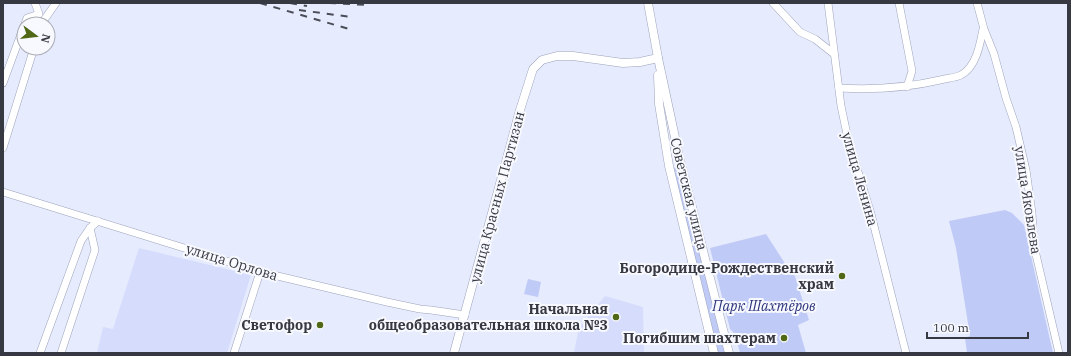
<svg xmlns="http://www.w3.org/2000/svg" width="1071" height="356" font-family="'IBM Plex Serif',serif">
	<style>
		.built { fill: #d6ddfc }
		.green { fill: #bfcaf6 }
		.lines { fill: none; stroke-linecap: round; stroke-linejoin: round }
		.minor-casing { stroke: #9da3ba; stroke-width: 8 }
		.major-casing { stroke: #9da3ba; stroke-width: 9 }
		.minor { stroke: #fff; stroke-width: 7 }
		.major { stroke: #fff; stroke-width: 8 }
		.rail { stroke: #4a4d57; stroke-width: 2; stroke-dasharray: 7 7; stroke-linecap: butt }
		.poi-dot { fill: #506716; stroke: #f7f9fe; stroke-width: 1.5 }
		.labels { text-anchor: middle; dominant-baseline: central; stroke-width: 4; stroke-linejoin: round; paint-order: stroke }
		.street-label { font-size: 14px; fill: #373942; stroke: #f7f9fe }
		.poi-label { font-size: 14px; font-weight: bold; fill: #373942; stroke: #f7f9fe; text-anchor: end }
		.park-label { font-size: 14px; font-style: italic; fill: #2d347c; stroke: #f7f9fe }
	</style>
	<rect width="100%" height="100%" fill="#e6ebfe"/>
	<g class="built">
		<polygon points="139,248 251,275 227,353 97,353 103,327 113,329"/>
		<polygon points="605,296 643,307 644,352 638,353 574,352 579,328"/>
	</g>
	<g class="green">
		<polygon points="678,167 726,353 718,353 673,168"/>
		<polygon points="1005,210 1012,213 1024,225 1053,353 967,353 965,338 970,336 956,248 949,221"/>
		<polygon points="766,234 786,265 791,264 809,320 798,325 806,353 740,353 735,334 730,329 710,248"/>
		<polygon points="528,279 541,282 538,297 524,294"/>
	</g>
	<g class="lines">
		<g class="minor-casing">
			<g id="minor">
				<polyline points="773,3 800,32 815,39 834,54"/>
				<polyline points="828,3 841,106 848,139 871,214 906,353"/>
				<polyline points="899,3 912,71 907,87"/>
				<polyline points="977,3 984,29 994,54 1006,98 1016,127 1026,170 1032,213 1034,246 1059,353"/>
				<polyline points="44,20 56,3"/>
				<polyline points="25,24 27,18 39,14 35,3"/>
				<polyline points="3,83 24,26"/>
				<path d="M839 88C873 90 906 88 940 80 946 78 955 78 961 75 976 67 980 45 983 29"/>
				<polyline points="3,148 34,48"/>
				<polyline points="3,192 265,273 387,302 420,309 431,310 465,315"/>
				<polyline points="40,353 81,241 90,228 98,221"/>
				<polyline points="61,353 95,250 90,228"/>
				<polyline points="234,353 260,272"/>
			</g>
		</g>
		<g class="major-casing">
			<g id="major">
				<polyline points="648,3 658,58 679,156 729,353"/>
				<polyline points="658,75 659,104 669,166 714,353"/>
				<polyline points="454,353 520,110 533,69 542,60 557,56 573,56 623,63 640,62 658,58"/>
			</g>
		</g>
		<use href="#minor" class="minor"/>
		<use href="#major" class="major"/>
		<g class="rail">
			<polyline points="260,3 349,29"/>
			<polyline points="290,3 307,6"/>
			<polyline points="329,3 367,5"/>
			<polyline points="299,10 351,17"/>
		</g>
	</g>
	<g class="poi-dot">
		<circle cx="842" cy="276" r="4"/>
		<circle cx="616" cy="317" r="4"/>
		<circle cx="320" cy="325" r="4"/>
		<circle cx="784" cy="338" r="4"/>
	</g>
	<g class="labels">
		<g class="street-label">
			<text transform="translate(860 179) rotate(74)">улица Ленина</text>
			<text transform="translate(689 194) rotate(76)">Советская улица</text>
			<text transform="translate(497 197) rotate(-75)">улица Красных Партизан</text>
			<text transform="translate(1028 200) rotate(81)">улица Яковлева</text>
			<text transform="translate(232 262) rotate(17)">улица Орлова</text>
		</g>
		<g class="poi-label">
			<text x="834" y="268">Богородице-Рождественский<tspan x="834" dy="16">храм</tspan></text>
			<text x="608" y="309">Начальная<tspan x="608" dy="16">общеобразовательная школа №3</tspan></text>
			<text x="312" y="325">Светофор</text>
			<text x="776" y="338">Погибшим шахтерам</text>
		</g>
		<g class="park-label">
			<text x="764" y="306">Парк Шахтёров</text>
		</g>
	</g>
	<rect width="1071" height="356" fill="none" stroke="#373942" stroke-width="8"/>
	<g transform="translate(36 36) rotate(105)"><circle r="19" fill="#f7f9fe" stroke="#aaacb3"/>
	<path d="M0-3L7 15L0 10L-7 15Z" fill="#506716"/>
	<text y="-6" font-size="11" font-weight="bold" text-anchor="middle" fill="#373942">N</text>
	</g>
	<path d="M927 332v6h101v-6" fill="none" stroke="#373942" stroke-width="2"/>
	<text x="933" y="332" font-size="12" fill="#373942" stroke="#f7f9fe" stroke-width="3" paint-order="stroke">100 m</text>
</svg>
